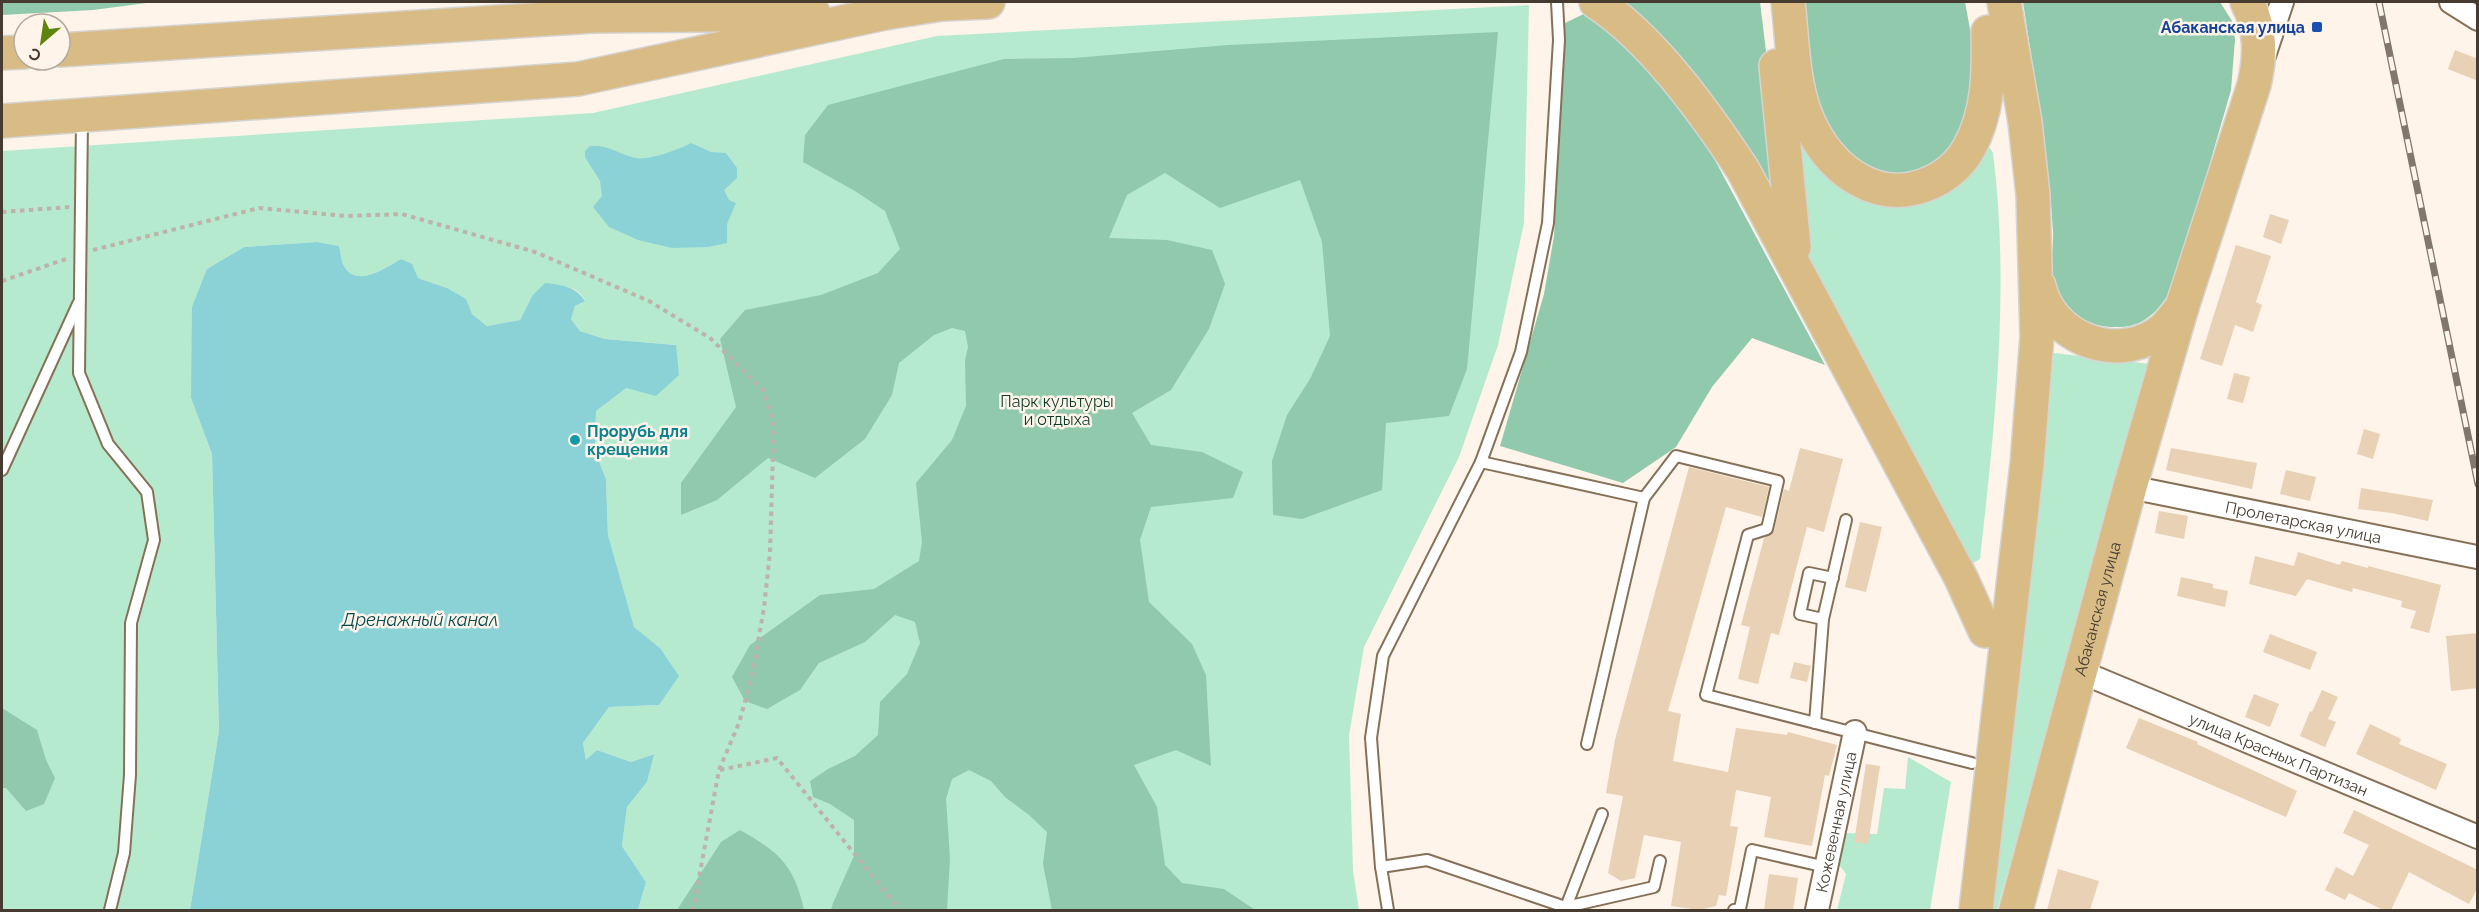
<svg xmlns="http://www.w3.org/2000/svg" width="2479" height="912" font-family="Raleway,sans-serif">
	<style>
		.green { fill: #b5eacf }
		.forest { fill: #90c9ac }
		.water { fill: #8bd2d7 }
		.building { fill: #e8d1b5 }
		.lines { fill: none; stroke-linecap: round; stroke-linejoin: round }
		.service-casing { stroke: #867158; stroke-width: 14 }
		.minor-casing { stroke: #867158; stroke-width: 26 }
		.primary-casing { stroke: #d6d4d1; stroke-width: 36 }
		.path { stroke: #bdb3a8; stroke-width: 4; stroke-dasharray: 4.5 4.5; stroke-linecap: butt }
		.service { stroke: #fff; stroke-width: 10 }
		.minor { stroke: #fff; stroke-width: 22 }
		.primary { stroke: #d9bb86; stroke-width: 33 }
		.rail-casing { stroke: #81776c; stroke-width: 7 }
		.rail { stroke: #fef4e9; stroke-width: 4.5; stroke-dasharray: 14; stroke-linecap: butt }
		.transit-dot { fill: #1a4fb4; stroke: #fef4e9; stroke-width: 2 }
		.culture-dot { fill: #0f9aa8; stroke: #fef4e9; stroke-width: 2 }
		.labels { text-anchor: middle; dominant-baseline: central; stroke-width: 5; stroke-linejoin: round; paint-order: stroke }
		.transit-label { font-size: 16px; font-weight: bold; fill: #164399; stroke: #fef4e9; text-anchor: end }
		.park-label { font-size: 16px; fill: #0a3b28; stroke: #fef4e9 }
		.culture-label { font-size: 16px; font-weight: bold; fill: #0d838f; stroke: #fef4e9; text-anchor: start }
		.street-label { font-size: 16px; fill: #453b30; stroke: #fef4e9 }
		.water-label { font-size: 18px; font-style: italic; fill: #04494d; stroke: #fef4e9 }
	</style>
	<rect width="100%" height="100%" fill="#fef4e9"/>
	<g class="green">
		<path d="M1529 5 1524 223 1498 345 1459 457 1364 647 1349 735 1353 871 1359 910H638L646 882 622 846 627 807 647 782 653 754 631 762 597 750 586 761 583 743 609 707 659 705 660 648 634 628 608 535 606 479 595 451 596 411 676 345 605 339 580 331 571 319 575 306 585 300C571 278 552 290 532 296L520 320 487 326 472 314 447 288 418 278 401 259C385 267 357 289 344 266 341 261 341 252 339 246L317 242 244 247 207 269 191 398 212 454 219 731 190 910H2V151L593 113 937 36Z"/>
		<path d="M1792 95 1984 145 1990 148 1993 153C2010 289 1995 424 1980 559L1965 568 1805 252Z"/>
		<polygon points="2045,352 2150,364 1997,910 1986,910"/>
		<polygon points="1908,757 1951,782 1930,910 1837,910 1846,874 1833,857 1841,833 1877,834 1884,788 1905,789"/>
	</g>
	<g class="forest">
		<polygon points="2,2 154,2 93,10 2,15"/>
		<polygon points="1620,2 1760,2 1773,109 1772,186 1761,188"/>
		<polygon points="1801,2 1965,2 1975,56 1975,99 1957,147 1930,172 1891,181 1841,153 1812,100"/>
		<path d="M2023 2H2220L2232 21 2235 39 2231 90 2177 277C2166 302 2149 327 2119 327 2090 328 2069 316 2055 291 2047 276 2054 250 2053 232 2049 155 2034 78 2023 2Z"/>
		<polygon points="1592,10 1642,64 1703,138 1825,365 1752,338 1712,387 1676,447 1623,483 1500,446 1544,294 1554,236 1565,23"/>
		<polygon points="1498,32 1467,369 1449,416 1386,423 1382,490 1302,519 1273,515 1272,461 1287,415 1310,379 1330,336 1322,242 1300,180 1220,208 1165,173 1127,195 1109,238 1167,240 1212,250 1225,284 1209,329 1171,390 1132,413 1151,445 1202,452 1243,472 1233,498 1151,507 1140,540 1149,602 1192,644 1206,675 1211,766 1176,750 1134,765 1157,807 1165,865 1182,883 1224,889 1255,910 1052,910 1043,864 1047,832 1029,815 1005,797 991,781 969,770 952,779 946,799 950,858 947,910 831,910 833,903 854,856 854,820 830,804 813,797 810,781 828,769 855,756 878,735 880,702 907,674 920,643 915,622 895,615 865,642 819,663 800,690 767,709 745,701 732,677 750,645 820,595 874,589 919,561 922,542 916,483 952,440 966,406 965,360 968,347 965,331 952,328 934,335 899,363 892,395 865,439 815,478 768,458 717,500 681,515 681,483 736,407 720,339 745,310 821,295 878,273 900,249 885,211 855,191 803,162 805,135 828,105 1004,59 1074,58 1228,45"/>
		<polygon points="2,708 37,730 46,760 55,778 44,804 26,811 6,788 2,788"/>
		<path d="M740 830C779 852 794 865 804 910H677L721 842Z"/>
	</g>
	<g class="water">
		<path d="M691 143 711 152 726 153 737 168V178L724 190 729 200 736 203 727 224V243L708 247 672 248 638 240 609 227 593 207 602 196 600 181 585 157V151L590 146C611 145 617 154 636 158 648 161 680 149 691 143Z"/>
		<path d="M317 242 339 246C341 252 341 261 344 266 357 289 386 267 401 259L412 264 418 278 447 288 466 299 472 314 487 326 520 320 532 296 545 283C561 285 576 286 585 301L575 306 571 319 580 331 605 339 676 345 679 375 656 396 626 388 596 411 595 451 606 479 608 535 634 627 660 648 679 676 659 705 609 707 583 743 586 760 597 750 631 762 654 754 647 782 627 807 622 846 646 882 638 910H190L219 731 212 454 191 398 192 307 207 269 244 247Z"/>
	</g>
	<g class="building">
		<polygon points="2455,50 2478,59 2478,81 2448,69"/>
		<polygon points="2270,214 2289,220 2281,244 2263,237"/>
		<polygon points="2236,245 2271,256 2256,302 2262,305 2253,332 2235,325 2222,366 2200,359"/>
		<polygon points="2234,373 2250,377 2243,403 2227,399"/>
		<polygon points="2364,429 2380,434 2373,459 2357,454"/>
		<polygon points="1800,448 1843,459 1824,532 1807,527 1779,635 1771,633 1758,684 1738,679 1750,627 1741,625 1764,538 1774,531 1784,489 1789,491"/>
		<polygon points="2171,448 2257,463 2252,489 2166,470"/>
		<polygon points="1689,467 1769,487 1762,517 1726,507 1668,711 1681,714 1673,761 1728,772 1736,728 1787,735 1788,732 1837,745 1829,776 1825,775 1812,846 1764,837 1771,797 1736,790 1730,826 1738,827 1726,896 1719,895 1716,906 1699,910 1671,906 1681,842 1644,835 1635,878 1621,881 1608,873 1623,796 1606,793 1615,740"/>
		<polygon points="2286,470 2316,477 2310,501 2280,494"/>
		<polygon points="2361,488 2433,500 2428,521 2392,513 2358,509"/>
		<polygon points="2159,511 2188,516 2184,539 2155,533"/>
		<polygon points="1860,522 1882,527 1866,592 1845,587"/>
		<polygon points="2298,552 2340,565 2342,561 2368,568 2368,566 2441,585 2429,633 2410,628 2416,611 2401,607 2402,601 2353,588 2352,592 2307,579 2296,596 2249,584 2255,556 2294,566"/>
		<polygon points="2181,577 2213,584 2213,588 2228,591 2225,607 2177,596"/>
		<polygon points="2478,633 2478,688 2451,691 2446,636"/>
		<polygon points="2270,634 2317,652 2310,670 2263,652"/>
		<polygon points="1794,662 1811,666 1807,682 1790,678"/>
		<polygon points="2322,690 2338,697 2328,719 2336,722 2325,747 2300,736 2310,711 2312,712"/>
		<polygon points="2254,694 2279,704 2270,727 2245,717"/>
		<polygon points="2139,718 2198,742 2197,744 2297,791 2286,817 2126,748"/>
		<polygon points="2370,724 2401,739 2399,744 2447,764 2436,790 2356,754"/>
		<polygon points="1866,764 1880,766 1868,844 1854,842"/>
		<polygon points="2354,810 2478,870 2478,887 2469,904 2409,872 2391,910 2383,910 2349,893 2345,900 2325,890 2336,867 2353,876 2369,845 2343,833"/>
		<polygon points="2058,869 2099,881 2090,910 2047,910"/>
		<polygon points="1769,874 1798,878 1793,910 1764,910"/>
	</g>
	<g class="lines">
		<g class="service-casing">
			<g id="service">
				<polyline points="82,120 79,373 108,444 147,492 154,540 131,623 130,775 124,853 110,910"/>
				<polyline points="1481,462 1644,498 1587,744"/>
				<polyline points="2,470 78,304"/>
				<polyline points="1644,498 1676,456 1778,481 1767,529 1748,535 1706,695 1972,763"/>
				<polyline points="1823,619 1800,614 1809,573 1833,578"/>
				<polyline points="1815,723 1823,619 1846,520"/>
				<polyline points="1602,814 1566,907 1654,887 1660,861"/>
				<polyline points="1381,867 1427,860 1571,909"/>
				<polyline points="1388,910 1381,867 1371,738 1383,656 1481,462 1521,352 1548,223 1559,40 1557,2"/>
				<polyline points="1734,910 1740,909 1752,850 1826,867"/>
			</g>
		</g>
		<g class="minor-casing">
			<g id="minor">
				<polyline points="2451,2 2478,19"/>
				<polyline points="2264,56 2282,2"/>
				<path id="s1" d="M2130 487 2477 557"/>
				<path id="s2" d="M2081 672 2478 837"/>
				<path id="s3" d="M1817 910 1855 732"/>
			</g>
		</g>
		<g class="primary-casing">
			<g id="primary">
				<path d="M1596 2C1652 38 1706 114 1743 170L1961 578 1985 631"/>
				<path d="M1788 2C1793 43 1792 93 1813 131 1835 172 1877 203 1925 185 1944 178 1959 166 1969 148 1989 112 1989 71 1988 32"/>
				<polyline points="943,4 988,2"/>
				<polyline points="60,50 594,16 814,14"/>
				<polyline points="2,53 24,52"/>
				<polyline points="1776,66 1794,247"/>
				<polyline points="2,121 578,79 885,13 955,2"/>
				<path d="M2039 286C2050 336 2112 363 2157 334 2168 327 2175 317 2182 307L2254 85C2261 55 2261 29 2247 2"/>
				<polyline points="1976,910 2027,464 2037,337 2033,195 2025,122 2004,2"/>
				<path id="s4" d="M2016 910 2130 487 2182 307"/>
			</g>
		</g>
		<g class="path">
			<polyline points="2,212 70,207"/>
			<polyline points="93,250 259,208 346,216 402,214 535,252 649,301 710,338 763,390 774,422 770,552 764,608 752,676 739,723 719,770 693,910"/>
			<polyline points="2,281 66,259"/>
			<polyline points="720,770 777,758 900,910"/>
		</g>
		<use href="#service" class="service"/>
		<use href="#minor" class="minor"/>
		<use href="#primary" class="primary"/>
		<g class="rail-casing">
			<polyline id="rail" points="2379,2 2478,484"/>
		</g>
		<use href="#rail" class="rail"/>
	</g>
	<rect class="transit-dot" x="2311" y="21" width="12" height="12" rx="3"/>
	<circle class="culture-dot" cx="575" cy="440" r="6"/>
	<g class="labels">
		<g class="transit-label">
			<text x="2305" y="27">Абаканская улица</text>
		</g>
		<g class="park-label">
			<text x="1057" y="401">Парк культуры<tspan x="1057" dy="18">и отдыха</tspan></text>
		</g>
		<g class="culture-label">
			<text x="587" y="431">Прорубь для<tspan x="587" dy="18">крещения</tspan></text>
		</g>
		<g class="street-label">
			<text stroke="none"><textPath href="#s1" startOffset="177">Пролетарская улица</textPath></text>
			<text stroke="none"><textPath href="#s4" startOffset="312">Абаканская улица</textPath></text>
			<text stroke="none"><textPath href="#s2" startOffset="214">улица Красных Партизан</textPath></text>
			<text stroke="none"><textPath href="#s3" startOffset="90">Кожевенная улица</textPath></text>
		</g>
		<g class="water-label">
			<text x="420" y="619">Дренажный канал</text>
		</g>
	</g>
	<rect width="2479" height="912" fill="none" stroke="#453b30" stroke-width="6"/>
	<g transform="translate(42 42) rotate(209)"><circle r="28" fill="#fef4e9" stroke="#b4aa9f" stroke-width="1.5"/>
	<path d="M0-4.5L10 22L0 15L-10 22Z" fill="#5e850b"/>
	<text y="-9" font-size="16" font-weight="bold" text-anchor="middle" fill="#453b30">С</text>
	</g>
</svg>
